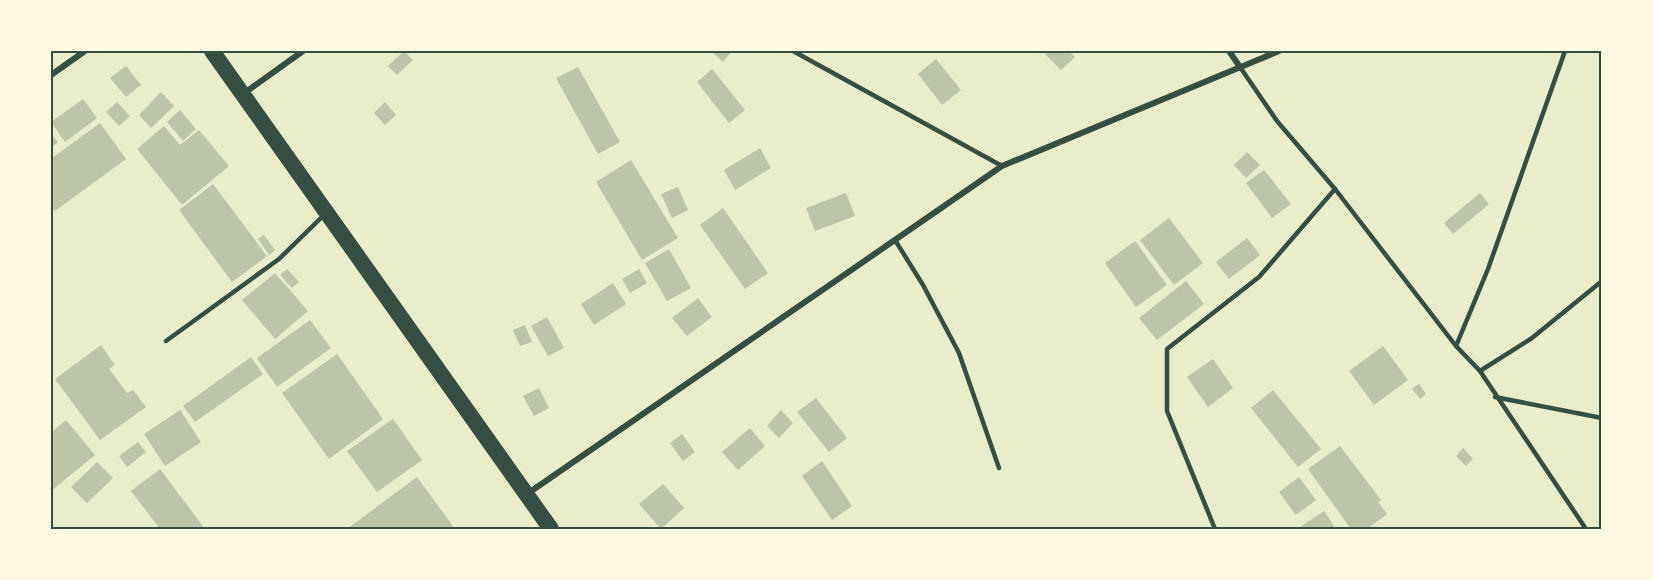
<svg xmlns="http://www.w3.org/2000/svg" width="1653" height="580" font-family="Literata,serif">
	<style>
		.building { fill: #bcc5a7 }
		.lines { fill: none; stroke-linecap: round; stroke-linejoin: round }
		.service { stroke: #344e41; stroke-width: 4.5 }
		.minor { stroke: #344e41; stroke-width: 6 }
		.trunk { stroke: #344e41; stroke-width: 16 }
		.neatline { fill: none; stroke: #344e41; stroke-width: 2 }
	</style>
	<rect width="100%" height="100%" fill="#e9edc9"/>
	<g class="building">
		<polygon points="404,51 413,60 397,75 388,66"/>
		<polygon points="711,51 732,51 723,62"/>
		<polygon points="1048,51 1069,51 1075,57 1061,70 1045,54"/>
		<polygon points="936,59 961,90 942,105 918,74"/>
		<polygon points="126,66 141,85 126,97 110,78"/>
		<polygon points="578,67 620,142 598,154 556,78"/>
		<polygon points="712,69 745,110 729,123 697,82"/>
		<polygon points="161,92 174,106 151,128 139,115"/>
		<polygon points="83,99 97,118 65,142 51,122"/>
		<polygon points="117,102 130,116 119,126 106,112"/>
		<polygon points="385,102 396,115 385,125 374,113"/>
		<polygon points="180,110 196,129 183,141 167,122"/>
		<polygon points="100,123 126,159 55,211 51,206 51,159"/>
		<polygon points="164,126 180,145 199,130 229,166 182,205 137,149"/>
		<polygon points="51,134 58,142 51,148"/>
		<polygon points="760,148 771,168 735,190 724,170"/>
		<polygon points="1247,152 1260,165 1246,178 1234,165"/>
		<polygon points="631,160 678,238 642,260 596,182"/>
		<polygon points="1264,170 1291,204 1272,218 1246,183"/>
		<polygon points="213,184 267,256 232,282 179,210"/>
		<polygon points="678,187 688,210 672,218 661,194"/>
		<polygon points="846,193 855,216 815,231 806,208"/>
		<polygon points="1480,193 1489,204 1453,234 1444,223"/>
		<polygon points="723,208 768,273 745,289 700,225"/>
		<polygon points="1169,218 1203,263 1174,285 1140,240"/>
		<polygon points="264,235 275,250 269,255 258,239"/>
		<polygon points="1247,238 1260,255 1229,279 1216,262"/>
		<polygon points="1135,241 1167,285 1136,307 1105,263"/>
		<polygon points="669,249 691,288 667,301 645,263"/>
		<polygon points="287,269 299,282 292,288 280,275"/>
		<polygon points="639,269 647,283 630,293 622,279"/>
		<polygon points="275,273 308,311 275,339 242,300"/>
		<polygon points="1186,281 1204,304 1157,340 1139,318"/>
		<polygon points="613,283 626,304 594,325 581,304"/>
		<polygon points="698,298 712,317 687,336 672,318"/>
		<polygon points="547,317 564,348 548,356 531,326"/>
		<polygon points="310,320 331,348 277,387 257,358"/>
		<polygon points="525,325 532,342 520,346 513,330"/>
		<polygon points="101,345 115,365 109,369 127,393 133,390 146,407 100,440 55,379"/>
		<polygon points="1383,346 1408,380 1374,405 1349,371"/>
		<polygon points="337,354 383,419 329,459 282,393"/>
		<polygon points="251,357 263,374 195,422 183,406"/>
		<polygon points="1213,359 1233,388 1208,407 1187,377"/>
		<polygon points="1419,384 1426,394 1420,399 1412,389"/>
		<polygon points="539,388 549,408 534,416 523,396"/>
		<polygon points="1273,390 1321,449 1298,467 1251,408"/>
		<polygon points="816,398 847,438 829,452 797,412"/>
		<polygon points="180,410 201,442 165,466 144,434"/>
		<polygon points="781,410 793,423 779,438 767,426"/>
		<polygon points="393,419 422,460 377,492 347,451"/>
		<polygon points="66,420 95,455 51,491 51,433"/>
		<polygon points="750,428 765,446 738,470 722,452"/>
		<polygon points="682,434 695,452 683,461 670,443"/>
		<polygon points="138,442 146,452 127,467 119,456"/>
		<polygon points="1340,446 1381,500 1378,502 1387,514 1367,529 1351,529 1308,469"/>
		<polygon points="1463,448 1473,459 1466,466 1456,456"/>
		<polygon points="822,461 852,506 832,520 802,476"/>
		<polygon points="97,462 113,478 87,503 71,487"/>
		<polygon points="160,469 205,529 160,529 131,491"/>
		<polygon points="417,477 455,529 347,529"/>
		<polygon points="1299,477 1316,500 1296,515 1279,492"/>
		<polygon points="663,484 684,508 661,529 639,504"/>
		<polygon points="1324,511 1336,529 1302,529 1300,527"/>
	</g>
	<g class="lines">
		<g class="service">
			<polyline points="793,51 1002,166"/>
			<polyline points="1240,67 1277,121 1335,189 1456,346 1480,371 1586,529"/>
			<polyline points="895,240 923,285 959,353 999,468"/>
			<polyline points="166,341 279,259 325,214"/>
			<polyline points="1456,346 1488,269 1565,51"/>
			<polyline points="1480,371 1532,338 1602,281"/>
			<polyline points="1495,397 1602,418"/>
			<polyline points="1215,529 1167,411 1167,349 1259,277 1335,189"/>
		</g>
		<g class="minor">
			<polyline points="1229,51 1240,67"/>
			<polyline points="51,75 85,51"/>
			<polyline points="243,94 303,51"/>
			<polyline points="527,494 1002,166 1279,51"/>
		</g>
		<polyline class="trunk" points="212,51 551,529"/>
	</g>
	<rect width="1653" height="580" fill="none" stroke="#fefae0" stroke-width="105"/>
	<rect x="52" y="52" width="1548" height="476" class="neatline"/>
</svg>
